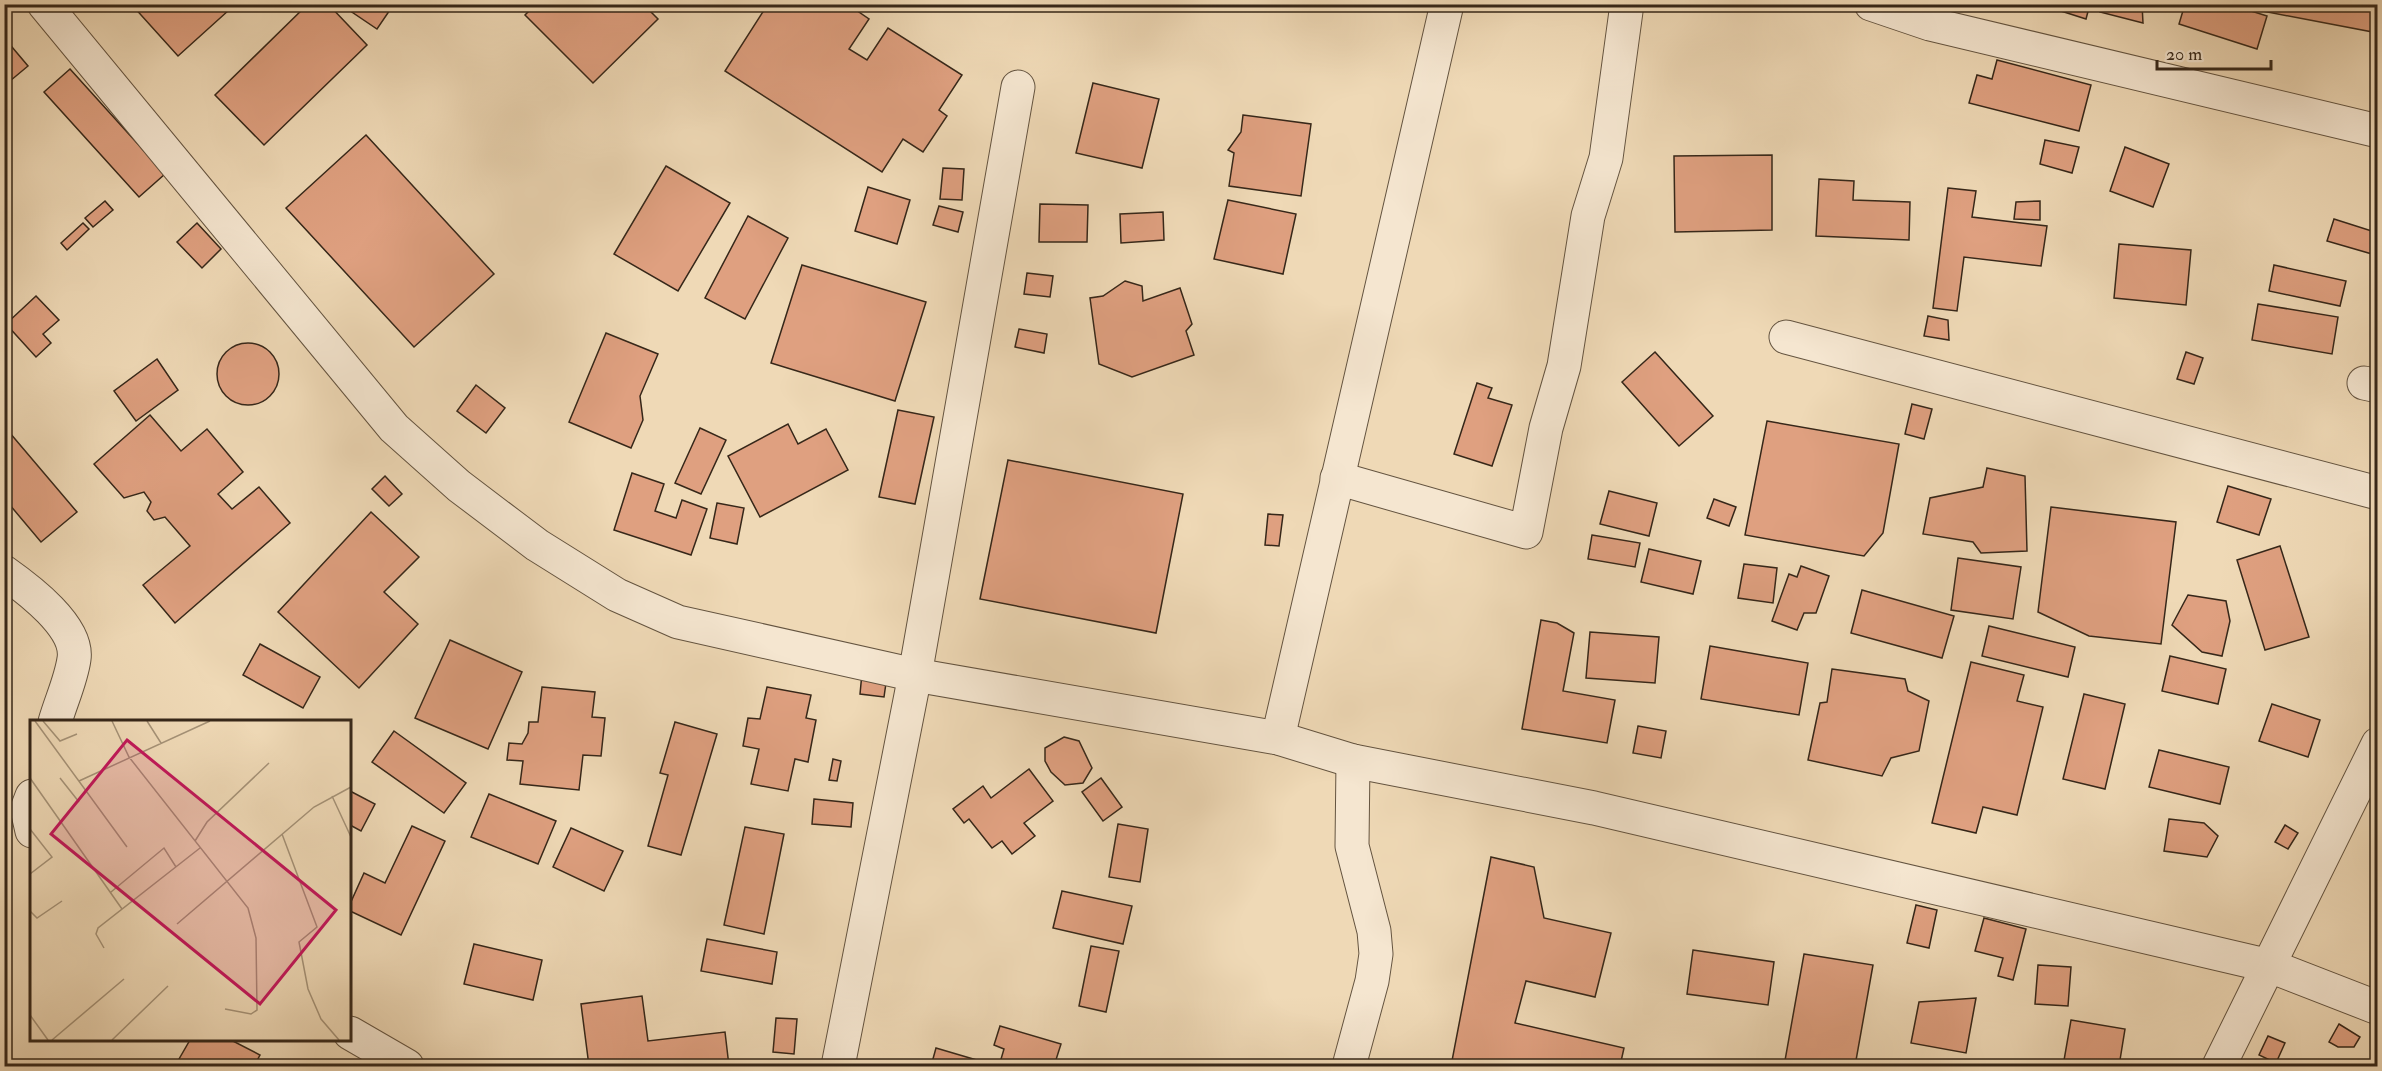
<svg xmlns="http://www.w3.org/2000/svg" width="2382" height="1071" font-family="'IM FELL Double Pica',serif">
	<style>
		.building { fill: #dfa080; stroke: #362719; stroke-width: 1.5 }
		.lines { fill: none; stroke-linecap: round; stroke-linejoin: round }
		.minor-casing { stroke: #645440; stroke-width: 35 }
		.minor { stroke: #f5e6d0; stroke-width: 33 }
		.inset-road { fill: none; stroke: #a59277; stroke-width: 1.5 }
		.view { fill: #c2185b; fill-opacity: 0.15; stroke: #c2185b; stroke-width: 3 }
		.inset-edge { fill: none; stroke: #362719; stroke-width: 3 }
	</style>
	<rect width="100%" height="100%" fill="#efd9b6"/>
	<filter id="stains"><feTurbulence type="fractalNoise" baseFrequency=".00333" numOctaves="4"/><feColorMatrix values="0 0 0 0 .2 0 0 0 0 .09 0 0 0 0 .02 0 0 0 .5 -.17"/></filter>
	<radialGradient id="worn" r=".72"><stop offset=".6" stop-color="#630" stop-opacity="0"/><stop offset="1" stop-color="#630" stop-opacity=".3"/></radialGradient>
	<g class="building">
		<polygon points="224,4 229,10 178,56 132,5"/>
		<polygon points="308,4 328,4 367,45 264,145 215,95"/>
		<polygon points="340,4 394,4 377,29"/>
		<polygon points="536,4 643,4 658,19 593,83 525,15"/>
		<polygon points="768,4 847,4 869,19 849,49 867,60 888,28 962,75 939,110 947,116 923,152 903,139 882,172 725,71"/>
		<polygon points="2039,4 2090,4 2086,19"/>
		<polygon points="2102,4 2142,4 2143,23 2100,12"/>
		<polygon points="2185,4 2229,4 2267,16 2257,49 2179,24"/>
		<polygon points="2258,4 2378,4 2378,33 2257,10"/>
		<polygon points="12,47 28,66 4,86 4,53"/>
		<polygon points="1997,60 2091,85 2079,131 1969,103 1977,75 1992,79"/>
		<polygon points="70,69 165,174 139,197 44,92"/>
		<polygon points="1093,83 1159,99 1142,168 1076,153"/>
		<polygon points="1243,115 1311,124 1301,196 1229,186 1234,153 1228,150 1241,132"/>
		<polygon points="366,135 494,274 414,347 286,208"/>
		<polygon points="2045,140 2079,147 2072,173 2040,164"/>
		<polygon points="2125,147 2169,164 2153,207 2110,191"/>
		<polygon points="1772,155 1772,230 1675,232 1674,156"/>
		<polygon points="666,166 730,203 678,291 614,254"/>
		<polygon points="943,168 964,169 962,200 940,199"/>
		<polygon points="1819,179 1854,181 1853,200 1910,202 1909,240 1816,236"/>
		<polygon points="868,187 910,200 897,244 855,231"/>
		<polygon points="1948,188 1976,191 1972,217 2047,226 2041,266 1964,257 1957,311 1933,308"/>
		<polygon points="1228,200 1296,214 1283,274 1214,259"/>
		<polygon points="105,201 113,210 93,227 85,218"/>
		<polygon points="2040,201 2040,220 2014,219 2016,202"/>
		<polygon points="1040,204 1088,205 1087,242 1039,242"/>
		<polygon points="939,206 963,212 958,232 933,225"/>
		<polygon points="1163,212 1164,240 1121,243 1120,214"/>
		<polygon points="748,216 788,238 745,319 705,298"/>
		<polygon points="2334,219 2378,233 2372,254 2327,241"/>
		<polygon points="83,223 89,229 67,250 61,243"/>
		<polygon points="197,223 221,249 202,268 177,242"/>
		<polygon points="2119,244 2191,250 2186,305 2114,298"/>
		<polygon points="802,265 926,302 895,401 771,363"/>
		<polygon points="2274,265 2346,281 2340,306 2269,291"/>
		<polygon points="1027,273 1053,276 1050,297 1024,294"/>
		<polygon points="1125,281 1142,286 1143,301 1180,288 1192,324 1186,331 1194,355 1132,377 1099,364 1090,298 1103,296"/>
		<polygon points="36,296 59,320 43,334 51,343 36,357 6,324"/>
		<polygon points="2258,304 2338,317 2332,354 2252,340"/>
		<polygon points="1928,316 1948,320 1949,340 1924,336"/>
		<polygon points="1019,329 1047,334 1044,353 1015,347"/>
		<polygon points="606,333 658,354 640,396 643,420 631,448 569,422"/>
		<circle cx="248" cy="374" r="31"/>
		<polygon points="1655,352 1713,416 1679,446 1622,382"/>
		<polygon points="2186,352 2203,358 2194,384 2177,379"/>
		<polygon points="157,359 178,390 136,421 114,391"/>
		<polygon points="1477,383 1492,388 1488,398 1512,405 1492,466 1454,454"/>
		<polygon points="476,385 505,408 486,433 457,411"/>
		<polygon points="1912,404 1932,409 1924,439 1905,434"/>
		<polygon points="898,410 934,417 915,504 879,497"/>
		<polygon points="150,415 181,451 207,429 243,472 218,494 232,509 259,487 290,523 175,623 143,585 190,546 165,517 154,520 147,511 151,502 144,492 124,498 94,464"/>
		<polygon points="1767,421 1899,444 1883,533 1864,556 1745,535"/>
		<polygon points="788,424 798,444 826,429 848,470 760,517 728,456"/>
		<polygon points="4,426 77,512 41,542 4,498"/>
		<polygon points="700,428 726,440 701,494 675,483"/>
		<polygon points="1008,460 1183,494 1156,633 980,599"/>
		<polygon points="1987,468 2025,476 2027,551 1981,553 1973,542 1923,534 1930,498 1983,487"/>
		<polygon points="632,473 664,484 655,511 676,518 682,500 707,509 691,555 614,530"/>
		<polygon points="385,476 402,494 389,506 372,489"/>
		<polygon points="2228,486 2271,499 2259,535 2217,522"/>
		<polygon points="1609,491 1657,503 1649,536 1600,524"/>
		<polygon points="1714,499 1736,507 1729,526 1707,518"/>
		<polygon points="717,503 744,508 737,544 710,538"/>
		<polygon points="2051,507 2176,522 2161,644 2089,636 2038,612"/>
		<polygon points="371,512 419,557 384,592 418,624 359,688 278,612"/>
		<polygon points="1268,514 1283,515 1279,546 1265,545"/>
		<polygon points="1592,535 1640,543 1635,567 1588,559"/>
		<polygon points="2280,546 2309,637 2265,650 2237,560"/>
		<polygon points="1649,549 1701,561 1693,594 1641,582"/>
		<polygon points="1958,558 2021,567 2013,619 1951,610"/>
		<polygon points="1744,564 1777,568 1773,603 1738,598"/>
		<polygon points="1801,566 1829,576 1816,613 1804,613 1797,630 1772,621 1789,574 1797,577"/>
		<polygon points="1862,590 1954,616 1942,658 1851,633"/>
		<polygon points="2188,595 2226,601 2230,621 2222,656 2202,652 2172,625"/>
		<polygon points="1541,620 1557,623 1574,633 1563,691 1615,700 1607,743 1522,729"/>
		<polygon points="1989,626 2075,647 2068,677 1982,656"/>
		<polygon points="1590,632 1659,637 1655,683 1586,678"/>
		<polygon points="450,640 522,672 488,749 415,718"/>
		<polygon points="260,644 320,677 303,708 243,675"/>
		<polygon points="1710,646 1808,663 1799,715 1701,699"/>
		<polygon points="2170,656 2226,669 2218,704 2162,691"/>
		<polygon points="1971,662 2024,675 2017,701 2043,707 2017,815 1983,807 1976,833 1932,823"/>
		<polygon points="1832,669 1905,679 1908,691 1929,701 1919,751 1891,758 1882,776 1808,760 1820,703 1827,702"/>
		<polygon points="862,673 887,676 884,697 860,694"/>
		<polygon points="542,687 595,692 592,717 605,718 601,756 583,755 579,790 520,784 523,761 507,760 509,743 522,744 528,733 529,722 538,722"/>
		<polygon points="767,687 811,695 806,718 816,720 808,762 795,759 788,791 751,784 759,749 743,746 748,718 760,719"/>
		<polygon points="2084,694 2125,704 2105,789 2063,779"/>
		<polygon points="2272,704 2320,720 2308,757 2259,741"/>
		<polygon points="675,722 717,734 681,855 648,846 668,775 660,773"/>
		<polygon points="1638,726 1666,731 1661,758 1633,753"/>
		<polygon points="394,731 466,783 444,813 372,762"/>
		<polygon points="1064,737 1079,741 1092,768 1083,783 1065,785 1051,772 1045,761 1045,748"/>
		<polygon points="2159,750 2229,767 2220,804 2149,787"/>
		<polygon points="833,759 841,761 837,781 829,780"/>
		<polygon points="1029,769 1053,801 1024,823 1035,836 1012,854 1002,841 992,848 969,819 964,823 953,809 983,786 991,798"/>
		<polygon points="1101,778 1122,807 1103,821 1082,792"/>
		<polygon points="350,791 375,804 361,831 350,825"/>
		<polygon points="489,794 556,821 538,864 471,837"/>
		<polygon points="814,799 853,803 851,827 812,824"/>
		<polygon points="2169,819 2204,823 2218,836 2207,857 2164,851"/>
		<polygon points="1118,824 1148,829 1140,882 1109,877"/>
		<polygon points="2285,825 2298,833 2288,849 2275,842"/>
		<polygon points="412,826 445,841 401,935 350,911 350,904 364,873 385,883"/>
		<polygon points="745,827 784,834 764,934 724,925"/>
		<polygon points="571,828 623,851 604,891 553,867"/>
		<polygon points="1491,857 1534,867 1544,918 1611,933 1595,997 1526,981 1515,1023 1624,1048 1620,1066 1451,1066"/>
		<polygon points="1062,891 1132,906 1123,944 1053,928"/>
		<polygon points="1916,905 1937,910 1929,948 1907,943"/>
		<polygon points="1984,918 2026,929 2013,980 1998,976 2003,958 1975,951"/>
		<polygon points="707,939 777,952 772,984 701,971"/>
		<polygon points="474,944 542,960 533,1000 464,984"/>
		<polygon points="1091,946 1119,951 1106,1012 1079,1006"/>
		<polygon points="1693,950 1774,962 1768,1005 1687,994"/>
		<polygon points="1804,954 1873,965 1855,1066 1784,1066"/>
		<polygon points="2038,965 2071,967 2068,1006 2035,1004"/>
		<polygon points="642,996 648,1041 725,1032 729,1066 589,1066 581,1004"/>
		<polygon points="1976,998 1966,1053 1911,1043 1919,1002"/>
		<polygon points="776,1018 797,1019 794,1054 773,1052"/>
		<polygon points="2071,1020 2125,1029 2119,1066 2063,1066"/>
		<polygon points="2339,1024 2360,1037 2354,1047 2338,1047 2329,1042"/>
		<polygon points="1000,1026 1061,1044 1054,1066 999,1066 1004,1049 994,1045"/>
		<polygon points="2268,1036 2285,1043 2276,1063 2259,1055"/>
		<polygon points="190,1040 231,1040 260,1055 254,1066 175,1066"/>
		<polygon points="936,1048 997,1066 931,1066"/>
	</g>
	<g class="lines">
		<g class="minor-casing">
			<g id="minor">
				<polyline points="44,4 394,428 459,486 537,545 617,595 678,622 915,675 1278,738 1353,761 1594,808 2270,966 2378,1008"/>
				<polyline points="1871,4 1930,24 2378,131"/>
				<polyline points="1786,337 2378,493"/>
				<polyline points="2364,383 2378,386"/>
				<polyline points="1337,478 1526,532 1546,428 1564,366 1588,216 1606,158 1627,4"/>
				<path d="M4 572C28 589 79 627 74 659 71 680 61 701 55 722"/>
				<polyline points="1278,738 1447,4"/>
				<polyline points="32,796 27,809 32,831"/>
				<polyline points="350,1033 407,1066"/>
				<polyline points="838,1066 915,675 1018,87"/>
				<polyline points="1349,1066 1372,981 1376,954 1374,931 1352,846 1353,761"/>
				<polyline points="2219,1066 2378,744"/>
			</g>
		</g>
		<use href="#minor" class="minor"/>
	</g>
	<g transform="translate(30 720)">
		<rect width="321" height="321" fill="#efd9b6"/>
		<path class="inset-road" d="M5 1 97 127M13 1 30 21 47 14M82 1 99 37 218 188 226 218 227 290 221 294 195 289M117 1 131 23M0 58 92 189M30 58 49 82M49 61 180 1M302 76 321 117M0 109 22 137 0 154M252 114 287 207 269 222 278 269 291 299 309 320M165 121 177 102 239 43M81 172 134 128 146 147M0 191 7 198 32 181M147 204 284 87 321 67M74 228 66 214 68 208 170 128M0 295 18 320M22 320 94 259M82 320 138 266"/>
		<path class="view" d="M97 20 306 190 230 284 21 114Z"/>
		<rect width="321" height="321" class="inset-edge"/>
	</g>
	<rect width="2382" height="1071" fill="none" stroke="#efd9b6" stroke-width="24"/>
	<rect x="6" y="6" width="2370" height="1059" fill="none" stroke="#362719" stroke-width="3"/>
	<rect x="12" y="12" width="2358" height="1047" fill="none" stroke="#362719" stroke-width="1.5"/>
	<path d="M2157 60v9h114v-9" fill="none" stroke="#362719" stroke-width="3"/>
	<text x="2166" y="60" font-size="18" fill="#362719" stroke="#f5e6d0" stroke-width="4.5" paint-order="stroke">20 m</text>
	<rect width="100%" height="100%" filter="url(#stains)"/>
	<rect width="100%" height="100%" fill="url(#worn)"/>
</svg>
